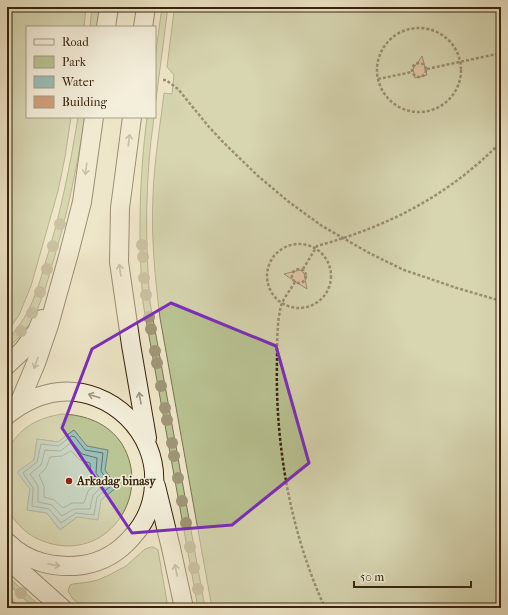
<svg xmlns="http://www.w3.org/2000/svg" width="508" height="615" font-family="'IM FELL French Canon',serif">
	<style>
		.green { fill: #bac494; stroke: #787450; fill-rule: evenodd }
		.water { fill: #99bfb8; stroke: #718173 }
		.lines { fill: none; stroke-linecap: round; stroke-linejoin: round }
		.shore { stroke: #687262; stroke-width: 1 }
		.building { fill: #d1a07c; stroke: #36240c }
		.secondary-casing { stroke: #36240c; stroke-width: 20 }
		.path { stroke: #36240c; stroke-width: 2.5; stroke-dasharray: 3 2; stroke-linecap: butt }
		.secondary { stroke: #f4efdb; stroke-width: 18 }
		.tree { fill: #9f9677 }
		.oneway { stroke: #9e947e }
		.marked { fill: none; stroke: #7b2cbf; stroke-width: 3; stroke-linejoin: round }
		.poi-dot { fill: #8f2418; stroke: #f4efdb; stroke-width: 1.5 }
		.labels { text-anchor: middle; dominant-baseline: central; stroke-width: 3; stroke-linejoin: round; paint-order: stroke }
		.poi-label { font-size: 12px; font-weight: bold; fill: #36240c; stroke: #f4efdb; text-anchor: start }
	</style>
	<rect width="100%" height="100%" fill="#eee6c8"/>
	<filter id="stains"><feTurbulence type="fractalNoise" baseFrequency=".005" numOctaves="4"/><feColorMatrix values="0 0 0 0 .2 0 0 0 0 .09 0 0 0 0 .02 0 0 0 .5 -.17"/></filter>
	<radialGradient id="worn" r=".72"><stop offset=".6" stop-color="#630" stop-opacity="0"/><stop offset="1" stop-color="#630" stop-opacity=".3"/></radialGradient>
	<g class="green">
		<polygon points="7,7 86,7 84,27 27,27 27,117 71,117 65,157 58,191 31,286 19,315 7,332"/>
		<polygon points="92,7 100,7 97,27 90,27"/>
		<polygon points="162,7 168,7 155,107 155,58"/>
		<path d="M183 7H501V608H212L160 318C155 278 151 237 153 196 154 162 160 127 164 93L172 94 174 75 167 67 174 11 181 9Z"/>
		<path d="M78 117H85C77 167 67 217 52 265 47 284 41 304 31 322 24 332 16 341 7 349V339C29 319 37 291 45 264 60 216 70 167 78 117Z"/>
		<path d="M147 117H154C145 180 145 239 150 302L205 608H198L143 303C138 240 139 180 147 117Z"/>
		<path d="M62 414C86 415 108 423 122 444 152 494 110 558 52 544 41 541 29 536 21 527 16 521 8 514 7 507 6 502 7 497 7 492 7 479 7 465 7 452 18 428 37 418 62 414ZM74 430 117 487 60 530 47 513 27 510 37 439 58 442Z"/>
		<polygon points="151,547 153,547 158,550 168,608 84,608 72,598 68,591 70,585 73,584 89,582 98,580 109,575 126,566 145,549"/>
		<polygon points="7,576 42,608 34,608 7,583"/>
		<polygon points="7,595 21,608 7,608"/>
	</g>
	<polygon class="water" points="74,430 87,446 108,450 105,470 117,487 101,500 98,520 77,517 60,530 47,513 27,510 30,489 17,472 34,460 37,439 58,442"/>
	<g class="lines">
		<g class="shore">
			<polygon points="72,436 75,437 85,450 103,453 101,471 111,486 97,497 94,515 76,513 61,523 49,509 32,506 33,488 23,473 37,462 41,444 58,446"/>
			<polygon points="71,443 74,444 82,454 97,458 96,473 104,485 93,495 90,509 74,509 62,516 52,505 38,502 38,486 30,474 41,465 45,450 60,451"/>
			<polygon points="71,451 80,460 90,463 91,475 96,484 88,491 84,503 72,503 63,508 54,500 44,497 44,486 39,475 46,468 50,457 62,456"/>
		</g>
	</g>
	<g class="building">
		<polygon points="422,56 427,75 415,78 413,69"/>
		<polygon points="300,270 304,273 307,289 284,274"/>
	</g>
	<g class="lines">
		<g class="secondary-casing">
			<g id="secondary">
				<polyline points="106,27 109,7"/>
				<polyline points="143,27 146,7"/>
				<polyline points="132,117 120,208 119,262 131,345 147,438"/>
				<polyline points="7,365 23,350 37,331 42,319"/>
				<polyline points="18,406 36,363 49,325 69,253 82,202 94,117"/>
				<path d="M7 415C22 403 39 394 59 392 111 387 158 433 154 485 153 505 145 523 132 537 119 552 102 562 83 565 55 569 27 562 7 542"/>
				<polyline points="156,486 171,548 184,608"/>
				<polyline points="7,559 62,608"/>
			</g>
		</g>
		<g class="path">
			<circle cx="419" cy="70" r="42"/>
			<circle cx="419" cy="70" r="7"/>
			<polyline points="427,69 501,53"/>
			<polyline points="378,79 412,72"/>
			<polyline points="163,80 166,80 178,89 209,127 224,143 258,176 289,202 322,226 371,254 404,270 457,288 501,301"/>
			<circle cx="299" cy="276" r="32"/>
			<circle cx="299" cy="276" r="7"/>
			<path d="M303 269 317 246C389 226 448 196 501 142"/>
			<path d="M295 282C291 289 283 299 281 306 277 321 277 345 277 360 275 445 290 531 325 608"/>
		</g>
		<use href="#secondary" class="secondary"/>
	</g>
	<g class="tree">
		<circle cx="60" cy="224" r="6"/>
		<circle cx="142" cy="245" r="6"/>
		<circle cx="53" cy="246" r="6"/>
		<circle cx="143" cy="257" r="6"/>
		<circle cx="47" cy="269" r="6"/>
		<circle cx="144" cy="278" r="6"/>
		<circle cx="40" cy="292" r="6"/>
		<circle cx="146" cy="295" r="6"/>
		<circle cx="32" cy="313" r="6"/>
		<circle cx="149" cy="317" r="6"/>
		<circle cx="151" cy="329" r="6"/>
		<circle cx="21" cy="331" r="6"/>
		<circle cx="155" cy="351" r="6"/>
		<circle cx="157" cy="363" r="6"/>
		<circle cx="161" cy="386" r="6"/>
		<circle cx="165" cy="408" r="6"/>
		<circle cx="167" cy="420" r="6"/>
		<circle cx="172" cy="443" r="6"/>
		<circle cx="174" cy="456" r="6"/>
		<circle cx="178" cy="478" r="6"/>
		<circle cx="182" cy="501" r="6"/>
		<circle cx="186" cy="523" r="6"/>
		<circle cx="190" cy="547" r="6"/>
		<circle cx="194" cy="568" r="6"/>
		<circle cx="198" cy="589" r="6"/>
		<circle cx="21" cy="593" r="6"/>
	</g>
	<defs><path id="oneway-shaft" d="M-6 0H5M1.5-3L5.5 0L1.5 3" fill="none" stroke-width="1.6" stroke-linecap="round" stroke-linejoin="round"/></defs>
	<g class="oneway">
		<use href="#oneway-shaft" transform="translate(129 140) rotate(-83)"/>
		<use href="#oneway-shaft" transform="translate(86 169) rotate(98)"/>
		<use href="#oneway-shaft" transform="translate(120 270) rotate(-98)"/>
		<use href="#oneway-shaft" transform="translate(36 363) rotate(110)"/>
		<use href="#oneway-shaft" transform="translate(94 396) rotate(-162)"/>
		<use href="#oneway-shaft" transform="translate(140 398) rotate(-100)"/>
		<use href="#oneway-shaft" transform="translate(54 565) rotate(9)"/>
		<use href="#oneway-shaft" transform="translate(176 570) rotate(-102)"/>
	</g>
	<path d="M0 0H508V615H0ZM171 303 276 346 309 463 232 525 132 533 62 428 92 349Z" fill="#eee6c8" fill-opacity=".55" fill-rule="evenodd"/>
	<path class="marked" d="M171 303 276 346 309 463 232 525 132 533 62 428 92 349Z"/>
	<circle class="poi-dot" cx="69" cy="481" r="4"/>
	<g class="labels">
		<g class="poi-label">
			<text x="77" y="481">Arkadag binasy</text>
		</g>
	</g>
	<rect width="508" height="615" fill="none" stroke="#eee6c8" stroke-width="24"/>
	<rect x="8" y="8" width="492" height="599" fill="none" stroke="#36240c" stroke-width="2"/>
	<rect x="12" y="12" width="484" height="591" fill="none" stroke="#36240c"/>
	<rect x="26" y="26" width="130" height="92" fill="#f4efdb" stroke="#a89e88"/>
	<rect x="34" y="39" width="20" height="6" fill="#f4efdb" stroke="#a89e88"/>
	<text x="62" y="46" font-size="12" fill="#36240c">Road</text>
	<rect x="34" y="56" width="20" height="12" fill="#bac494" stroke="#a89e88"/>
	<text x="62" y="66" font-size="12" fill="#36240c">Park</text>
	<rect x="34" y="76" width="20" height="12" fill="#99bfb8" stroke="#a89e88"/>
	<text x="62" y="86" font-size="12" fill="#36240c">Water</text>
	<rect x="34" y="96" width="20" height="12" fill="#d1a07c" stroke="#a89e88"/>
	<text x="62" y="106" font-size="12" fill="#36240c">Building</text>
	<path d="M354 581v6h117v-6" fill="none" stroke="#36240c" stroke-width="2"/>
	<text x="360" y="581" font-size="12" fill="#36240c" stroke="#f4efdb" stroke-width="3" paint-order="stroke">50 m</text>
	<rect width="100%" height="100%" filter="url(#stains)"/>
	<rect width="100%" height="100%" fill="url(#worn)"/>
</svg>
